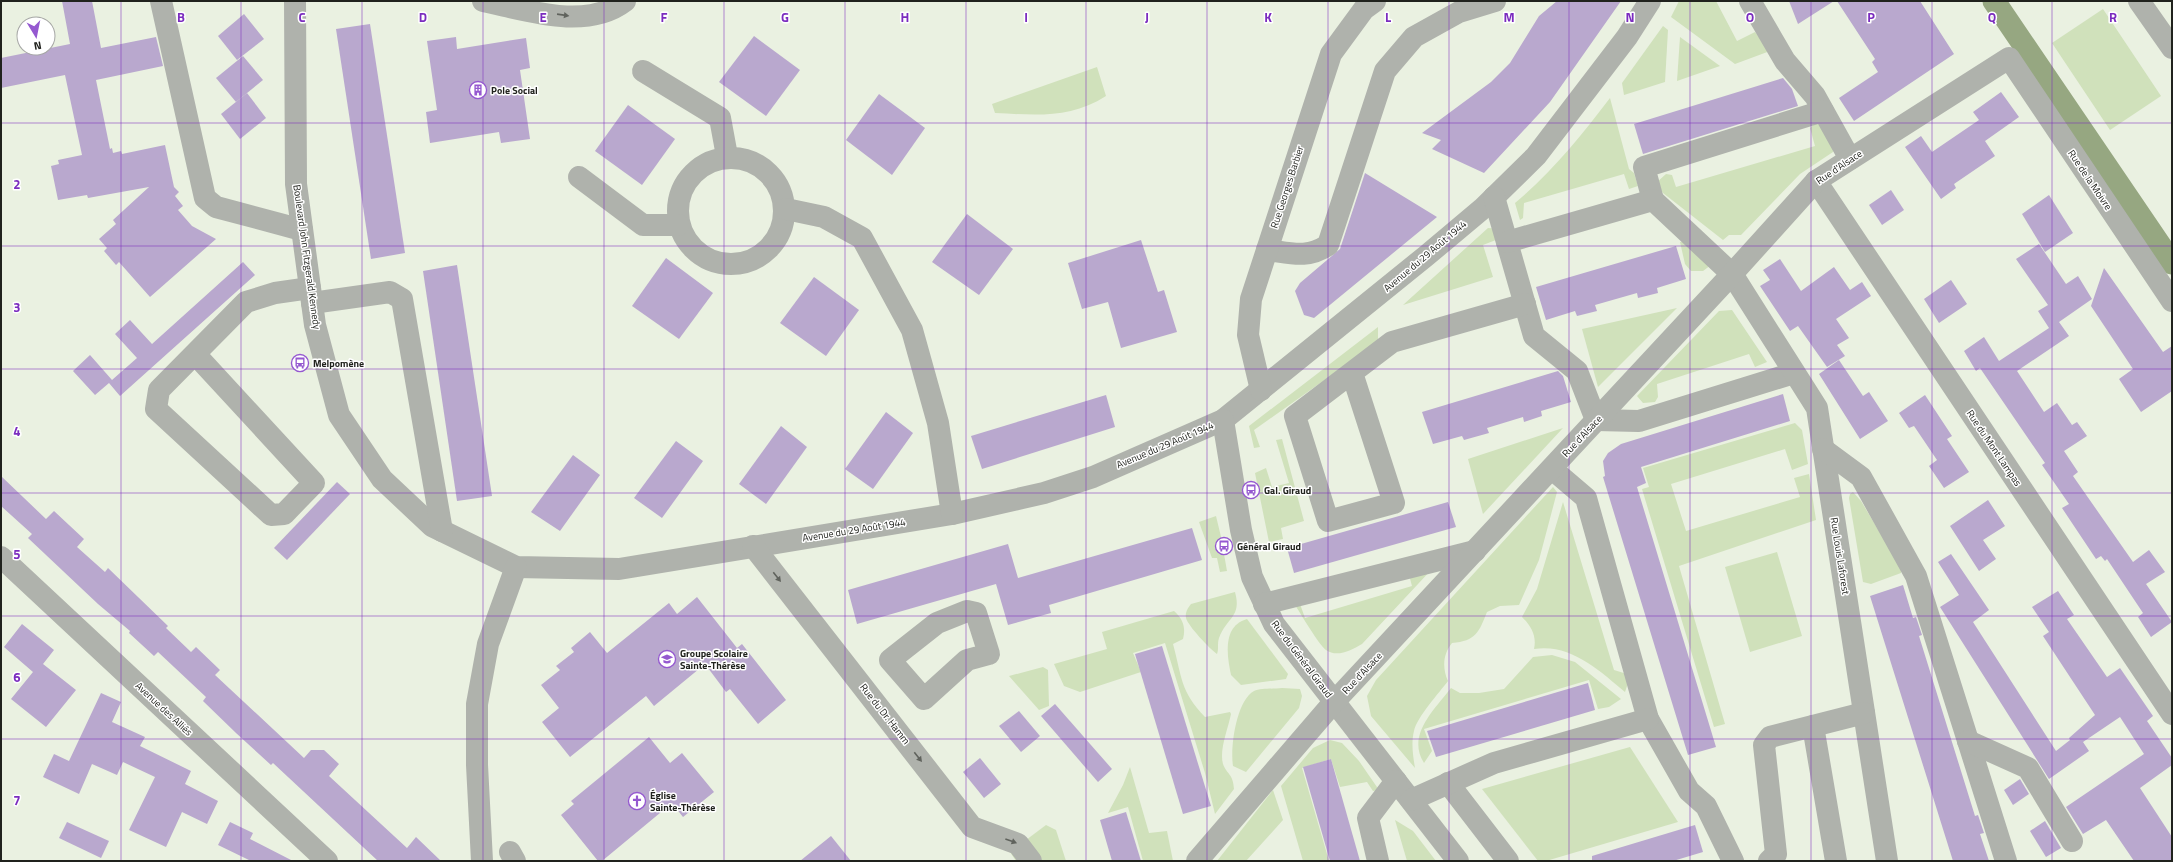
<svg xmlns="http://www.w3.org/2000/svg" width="2173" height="862" font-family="'Titillium Web',sans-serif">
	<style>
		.green { fill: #d0e1bb }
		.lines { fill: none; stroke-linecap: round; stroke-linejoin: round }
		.canal { stroke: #96a781; stroke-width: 23 }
		.building { fill: #b9a8ce }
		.minor { stroke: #afb2ac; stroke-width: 22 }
		.oneway { fill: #60635d }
		.grid { fill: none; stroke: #7b2cbf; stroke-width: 1; stroke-opacity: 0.55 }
		.labels { text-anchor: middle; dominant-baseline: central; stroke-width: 3; stroke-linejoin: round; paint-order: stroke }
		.poi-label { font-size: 10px; font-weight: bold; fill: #20221d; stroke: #fff; text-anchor: start }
		.street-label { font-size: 10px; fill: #20221d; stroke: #fff }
		.grid-label { font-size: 13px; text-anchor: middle; font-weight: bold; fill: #7b2cbf; stroke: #fff; stroke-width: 3; stroke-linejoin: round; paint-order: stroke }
	</style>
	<rect width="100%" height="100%" fill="#eaf1e1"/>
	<g class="green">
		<polygon points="1679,1 1716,1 1737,41 1755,32 1770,51 1735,64 1671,17"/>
		<polygon points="2103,9 2161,96 2110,130 2052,43"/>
		<polygon points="1663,26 1668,30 1665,82 1624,95 1622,83"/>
		<polygon points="1680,37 1720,66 1677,81"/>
		<path d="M1097 67 1106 96C1070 119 1036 115 995 113L992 104Z"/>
		<path d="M1610 98 1629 169 1634 173 1638 186 1629 189 1624 174 1524 203 1523 218 1520 220 1515 203C1553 171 1580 137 1610 98Z"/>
		<polygon points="1817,122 1835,146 1833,152 1800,174 1741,235 1729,235 1723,240 1663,193 1656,183 1666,174 1672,175 1676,187 1815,146 1810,128"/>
		<polygon points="1488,228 1501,229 1501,238 1483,245 1493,277 1403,305"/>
		<polygon points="1688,241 1715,262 1703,271 1691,271 1685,264 1680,242"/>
		<polygon points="1677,308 1598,387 1582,329"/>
		<polygon points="1732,310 1767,362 1755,367 1749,354 1657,384 1658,397 1655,402 1643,403 1637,396 1719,311"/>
		<polygon points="1378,327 1378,342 1254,430 1260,447 1254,448 1249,426"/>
		<polygon points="1795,423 1802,430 1808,464 1792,470 1785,449 1671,484 1686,531 1800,497 1794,478 1809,474 1816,520 1679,566 1725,724 1714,727 1642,489 1649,487 1643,468"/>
		<polygon points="1563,428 1483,514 1468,459"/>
		<polygon points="1282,439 1304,521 1281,528 1283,539 1269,542 1255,473 1266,468 1272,487 1289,483 1276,440"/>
		<path d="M1553 487 1557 492 1539 560 1519 605 1500 606 1487 612C1479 632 1476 641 1452 643 1443 654 1442 668 1448 681 1439 693 1417 717 1414 731 1411 743 1413 756 1415 768L1371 716 1367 696 1376 680Z"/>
		<polygon points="1853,492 1861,501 1901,568 1901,573 1871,584 1863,582 1849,498 1850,494"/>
		<path d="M1563 502 1614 670 1627 674 1628 683 1625 692C1599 670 1570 643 1534 649 1537 636 1531 626 1522 617L1537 589Z"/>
		<polygon points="1216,516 1222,541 1219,541 1221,554 1224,554 1227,571 1220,572 1217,558 1212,558 1199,522"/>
		<polygon points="1777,552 1802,636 1750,652 1725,567"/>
		<path d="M1432 569 1362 644C1352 650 1337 658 1326 650 1319 645 1301 614 1295 605L1300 604 1305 618 1412 586 1408 571Z"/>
		<path d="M1235 592C1242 617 1227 617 1219 638 1217 644 1219 649 1217 654 1210 649 1188 626 1186 618 1185 612 1188 608 1191 604Z"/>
		<path d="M1174 611C1183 619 1186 627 1183 639L1173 644C1182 677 1180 691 1205 717L1230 712 1231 714C1228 729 1219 750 1223 764 1227 775 1233 773 1234 789L1215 814 1205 773 1165 643 1133 653 1141 672 1080 692 1064 686 1054 664 1107 649 1102 632Z"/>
		<path d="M1247 619 1288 674 1286 679 1241 685 1231 675C1227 656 1222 626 1247 619Z"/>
		<path d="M1552 655 1575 662 1621 699 1609 707 1598 709 1589 680 1424 729 1432 751 1424 763C1406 735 1435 709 1451 688L1460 693H1479L1504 689 1533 657Z"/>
		<polygon points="1043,667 1048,670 1049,706 1039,710 1009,676"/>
		<path d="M1282 688 1300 689 1302 696 1299 708 1246 772 1233 766C1230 748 1236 701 1254 691 1261 688 1274 689 1282 688Z"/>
		<polygon points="1330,740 1342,743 1359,761 1379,790 1373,791 1367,782 1340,787 1331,759 1302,768 1329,861 1303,861 1281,786 1313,748"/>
		<polygon points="1630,747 1678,822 1546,861 1538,861 1482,789"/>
		<polygon points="1130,767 1149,833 1167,831 1173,861 1143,861 1128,807 1108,813 1123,785"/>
		<polygon points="1273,790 1283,820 1246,861 1217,861"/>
		<polygon points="1395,820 1413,831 1436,861 1407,861"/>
		<polygon points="1046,825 1056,830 1066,861 1016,861 1010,852"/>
	</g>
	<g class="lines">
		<polyline class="canal" points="1994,1 2172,263"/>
	</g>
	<g class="building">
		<polygon points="62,1 92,1 101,48 156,37 163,66 96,80 110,149 112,148 113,153 121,151 122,154 165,145 174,187 179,192 175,196 183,206 178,210 192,226 216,239 150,297 119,262 116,265 104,251 107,248 99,239 116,224 113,220 149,187 88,198 87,195 58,200 51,166 59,164 58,160 82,155 65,75 1,88 1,58 70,44"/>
		<polygon points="1557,1 1621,1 1550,102 1484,173 1432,149 1441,140 1422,133 1491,82 1510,63 1539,16"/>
		<polygon points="1789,1 1834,1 1798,24"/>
		<polygon points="1837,1 1920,1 1954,54 1854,121 1839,98 1878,72 1872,62 1875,59"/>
		<polygon points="244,14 264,39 237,60 218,36"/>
		<polygon points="370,24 405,253 371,259 336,29"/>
		<polygon points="754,36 800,70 766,116 719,82"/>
		<polygon points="456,37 457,49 526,38 530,68 520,70 530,139 501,143 499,132 430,143 426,112 437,110 427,41"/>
		<polygon points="243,56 263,80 236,102 216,78"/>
		<polygon points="1783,78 1792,89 1798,106 1643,154 1634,124"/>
		<polygon points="2001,92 2019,117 1985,141 1995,156 1954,184 1956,188 1941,199 1905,147 1921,136 1932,152 1979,120 1973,112"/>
		<polygon points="247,93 266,118 240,139 221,114"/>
		<polygon points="879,94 925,128 892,175 846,140"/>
		<polygon points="628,105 675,139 642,185 595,151"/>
		<polygon points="1365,173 1437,217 1314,318 1304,315 1295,291 1300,283 1340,249"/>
		<polygon points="1891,190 1904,210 1882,225 1869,205"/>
		<polygon points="2049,195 2073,233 2045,252 2022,214"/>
		<polygon points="967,214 1013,249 979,295 932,262"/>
		<polygon points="1141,240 1158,292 1164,290 1177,332 1121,348 1108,302 1082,309 1068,263"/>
		<polygon points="2039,244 2066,284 2078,276 2092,299 2059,322 2069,336 2017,371 2044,412 2057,403 2072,425 2077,422 2087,436 2064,451 2078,472 2073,476 2133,562 2149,550 2165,572 2146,584 2172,622 2151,637 2138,617 2143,613 2107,559 2105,561 2101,556 2096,559 2062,508 2069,504 2042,465 2045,463 1980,368 1976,371 1964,351 1984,337 1999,361 2049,328 2038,311 2048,305 2016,259"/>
		<polygon points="1676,246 1686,279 1657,288 1658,293 1638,298 1637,293 1595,305 1597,311 1577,316 1575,311 1546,320 1536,287"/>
		<polygon points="666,258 713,293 679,339 632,306"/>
		<polygon points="1780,259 1801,291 1834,267 1850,290 1862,282 1871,296 1836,319 1849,338 1837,345 1845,356 1827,367 1798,326 1790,331 1760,286 1770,280 1763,270"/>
		<polygon points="243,262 255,275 120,396 109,383 95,395 73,371 90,355 112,380 137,358 115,334 130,320 152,344"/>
		<polygon points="457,265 492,496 457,501 423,271"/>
		<polygon points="2104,268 2163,352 2172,346 2172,391 2141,412 2119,379 2133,369 2091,306"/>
		<polygon points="814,277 859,310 826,356 780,323"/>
		<polygon points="1951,280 1967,304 1939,323 1924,299"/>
		<polygon points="1839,360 1863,396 1869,392 1888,421 1860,439 1819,374"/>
		<polygon points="1558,371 1563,376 1571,402 1541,411 1542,416 1524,422 1523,417 1487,428 1489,433 1464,440 1462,436 1433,444 1422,412"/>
		<polygon points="1783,394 1790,421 1641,467 1646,483 1637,487 1716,747 1688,755 1603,477 1605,476 1603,461 1608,453 1621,444"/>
		<polygon points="1106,395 1115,427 982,469 971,436"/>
		<polygon points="1925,395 1952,436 1947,439 1969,472 1944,488 1929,466 1937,460 1914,426 1909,428 1899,413"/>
		<polygon points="886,412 913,433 873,489 845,469"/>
		<polygon points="781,426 807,447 766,504 739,484"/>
		<polygon points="676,441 703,461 662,518 634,498"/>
		<polygon points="573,455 600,475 560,531 531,512"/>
		<polygon points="1,476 46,519 54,511 84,539 77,547 105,572 108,568 168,626 166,628 191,652 196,647 220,670 215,675 304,758 311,750 324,750 339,764 329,776 407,848 416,837 441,861 378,861 273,763 271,765 236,733 203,701 206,697 158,652 154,656 129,633 130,631 98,604 28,538 32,534 1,506"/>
		<polygon points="337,482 350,494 287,560 274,548"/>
		<polygon points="1988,500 2005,526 1983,540 1996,559 1979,571 1950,526"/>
		<polygon points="1448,502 1456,527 1294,573 1287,548"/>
		<polygon points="1192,528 1202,560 1049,605 1051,613 1008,625 996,584 857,624 848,590 1008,544 1018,578"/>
		<polygon points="1951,554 1989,610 1973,622 2056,751 2070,740 2069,738 2095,715 2043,636 2049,632 2032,607 2058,591 2074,615 2067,619 2107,677 2120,668 2153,716 2147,721 2172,758 2172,765 2140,788 2172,837 2172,861 2134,861 2106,820 2083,834 2066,807 2144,754 2120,717 2083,742 2089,751 2049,779 1940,607 1959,595 1938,562"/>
		<polygon points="1903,585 1913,618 1916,617 1922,635 1919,636 1975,816 1978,815 1984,833 1980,834 1989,861 1953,861 1870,596"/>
		<polygon points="697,597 737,648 742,644 786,700 758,724 730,689 726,692 705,664 654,706 646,696 570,757 542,722 559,708 541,685 560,670 556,666 574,652 571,648 590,632 607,653 669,603 677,614"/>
		<polygon points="22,624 54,650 43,664 76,690 46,727 11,699 33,672 4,647"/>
		<polygon points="1162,646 1211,806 1183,814 1135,654"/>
		<polygon points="1588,683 1595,710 1436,757 1427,731"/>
		<polygon points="101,693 121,702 112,722 145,737 140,746 191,771 185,784 218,801 207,824 182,812 166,847 129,830 155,777 123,762 117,775 92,764 79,794 43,777 54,754 69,761"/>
		<polygon points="1055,704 1112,769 1098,782 1041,716"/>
		<polygon points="1019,711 1040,736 1021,752 999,726"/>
		<polygon points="649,737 670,763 682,753 714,792 683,817 672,803 602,861 598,861 561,815 574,804 571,801"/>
		<polygon points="980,758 1001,784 984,798 963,772"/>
		<polygon points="1331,759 1341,794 1360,861 1330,861 1303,767"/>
		<polygon points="2020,779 2029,794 2013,805 2004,790"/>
		<polygon points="1126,812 1141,861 1112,861 1100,820"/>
		<polygon points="2045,821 2061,848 2046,857 2030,831"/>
		<polygon points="67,822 109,841 101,858 59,838"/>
		<polygon points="230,822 253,833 250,839 293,861 251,861 218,845"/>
		<polygon points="1695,825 1703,852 1673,861 1592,861 1592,856"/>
		<polygon points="831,836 851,861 800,861"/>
	</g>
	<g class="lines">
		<g class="minor">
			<polyline points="161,1 205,198 216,207 302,230"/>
			<polyline points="295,1 296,184 315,325 339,415 382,479 432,526 516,567 619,569 952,514 1044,493 1093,477 1223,420 1426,256 1482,209 1536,156 1627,37 1650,1"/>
			<path d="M483 1C526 10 586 31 625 1"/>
			<polyline points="1750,1 1785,61 1815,96 1850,159"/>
			<polyline points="2139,1 2172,48"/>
			<polyline points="643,71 720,118 727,156"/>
			<circle cx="731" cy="211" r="53"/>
			<polyline points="579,177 643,225 678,225"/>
			<polyline points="1816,181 2172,714"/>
			<polyline points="1494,197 1534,336 1577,371 1596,420 1639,421 1794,373"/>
			<polyline points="1653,200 1644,167 1823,111"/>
			<polyline points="786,209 824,217 862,238 912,330 938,423 952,514"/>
			<polyline points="1507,242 1653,200 1732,274 1817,408 1887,861"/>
			<path d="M1267 250C1291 253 1307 259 1328 245L1385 71 1414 37 1459 12 1495 1"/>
			<polyline points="312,303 390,292 402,299 442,531"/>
			<polyline points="195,354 314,483 284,514 271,515 156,409 159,390 246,302 275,293 310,288"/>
			<polyline points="1352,373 1394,503 1328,521 1295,416 1392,342 1525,304"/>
			<polyline points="1261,390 1248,335 1251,299 1331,54 1364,9 1375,1"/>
			<polyline points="1223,420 1241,530 1252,577 1274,624 1458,861"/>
			<polyline points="1823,449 1861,477 1916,576 2006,861"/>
			<polyline points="1552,469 1586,498 1648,719 1689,791 1706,806 1733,861"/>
			<polyline points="753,546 972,827 1018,844 1031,861"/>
			<polyline points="1,557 327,861"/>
			<polyline points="1264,604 1475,551"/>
			<polygon points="967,611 976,613 989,654 967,660 924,699 890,660 937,623"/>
			<polyline points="1813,726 1836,861"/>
			<polyline points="1968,741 2028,768 2072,841"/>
			<polyline points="1448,783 1508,861"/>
			<polyline points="1411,800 1494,763 1648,719"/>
			<polyline points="510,852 515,861"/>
			<polyline points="482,861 477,765 477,704 488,644 516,567"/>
			<polyline points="1197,861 1334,702 1732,274 1816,181 2009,58 2172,301"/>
			<polyline points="1378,861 1368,818 1396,781"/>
			<polyline points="1769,861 1776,854 1764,745 1770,737 1864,713"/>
		</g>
	</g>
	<defs><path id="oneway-solid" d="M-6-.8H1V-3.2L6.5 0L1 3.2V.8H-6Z"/></defs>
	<g class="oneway">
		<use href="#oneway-solid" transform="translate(563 15) rotate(8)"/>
		<use href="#oneway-solid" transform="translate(777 577) rotate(52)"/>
		<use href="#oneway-solid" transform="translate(918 757) rotate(52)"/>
		<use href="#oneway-solid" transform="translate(1011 841) rotate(20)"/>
	</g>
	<path class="grid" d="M121 1V861M241 1V861M362 1V861M483 1V861M604 1V861M724 1V861M845 1V861M966 1V861M1086 1V861M1207 1V861M1328 1V861M1449 1V861M1569 1V861M1690 1V861M1811 1V861M1932 1V861M2052 1V861M1 123H2172M1 246H2172M1 369H2172M1 493H2172M1 616H2172M1 739H2172"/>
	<defs>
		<g id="building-ring" transform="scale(0.9)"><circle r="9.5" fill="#fff" stroke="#9559d0" stroke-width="1.5"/><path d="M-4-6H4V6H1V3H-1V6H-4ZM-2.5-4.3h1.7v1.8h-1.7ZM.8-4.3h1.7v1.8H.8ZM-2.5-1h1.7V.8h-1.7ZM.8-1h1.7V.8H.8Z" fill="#9559d0"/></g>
		<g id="bus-ring" transform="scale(0.9)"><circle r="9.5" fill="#fff" stroke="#9559d0" stroke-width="1.5"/><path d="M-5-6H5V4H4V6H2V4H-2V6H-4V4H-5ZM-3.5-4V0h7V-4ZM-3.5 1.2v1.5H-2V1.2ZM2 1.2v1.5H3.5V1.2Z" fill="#9559d0"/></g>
		<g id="school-ring" transform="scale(0.9)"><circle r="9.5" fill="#fff" stroke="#9559d0" stroke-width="1.5"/><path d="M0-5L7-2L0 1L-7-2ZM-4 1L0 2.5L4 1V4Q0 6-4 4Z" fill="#9559d0"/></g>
		<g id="church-ring" transform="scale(0.9)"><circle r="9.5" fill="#fff" stroke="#9559d0" stroke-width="1.5"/><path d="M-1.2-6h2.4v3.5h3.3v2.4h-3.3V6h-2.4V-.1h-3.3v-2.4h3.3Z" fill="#9559d0"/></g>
	</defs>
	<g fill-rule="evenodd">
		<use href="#building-ring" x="478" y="90"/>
		<use href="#bus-ring" x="300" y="363"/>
		<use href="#bus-ring" x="1251" y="490"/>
		<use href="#bus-ring" x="1224" y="546"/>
		<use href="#school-ring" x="667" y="659"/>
		<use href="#church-ring" x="637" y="801"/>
	</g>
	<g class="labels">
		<g class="poi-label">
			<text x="491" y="90">Pole Social</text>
			<text x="313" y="363">Melpomène</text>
			<text x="1264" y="490">Gal. Giraud</text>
			<text x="1237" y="546">Général Giraud</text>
			<text x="680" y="653">Groupe Scolaire<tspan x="680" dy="12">Sainte-Thérèse</tspan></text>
			<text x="650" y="795">Église<tspan x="650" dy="12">Sainte-Thérèse</tspan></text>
		</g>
		<g class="street-label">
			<text transform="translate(1839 167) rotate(-34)">Rue d'Alsace</text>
			<text transform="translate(2090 180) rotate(56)">Rue de la Moivre</text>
			<text transform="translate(1287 187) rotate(-72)">Rue Georges Barbier</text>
			<text transform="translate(1425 256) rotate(-40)">Avenue du 29 Août 1944</text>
			<text transform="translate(307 257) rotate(82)">Boulevard John Fitzgerald Kennedy</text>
			<text transform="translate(1582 436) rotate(-47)">Rue d'Alsace</text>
			<text transform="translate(1165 445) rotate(-23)">Avenue du 29 Août 1944</text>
			<text transform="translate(1994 448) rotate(56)">Rue du Mont Lampas</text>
			<text transform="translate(854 530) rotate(-9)">Avenue du 29 Août 1944</text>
			<text transform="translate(1840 556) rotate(81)">Rue Louis Laforest</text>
			<text transform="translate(1302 659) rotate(53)">Rue du Général Giraud</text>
			<text transform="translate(1362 673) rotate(-47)">Rue d'Alsace</text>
			<text transform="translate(164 709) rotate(43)">Avenue des Alliés</text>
			<text transform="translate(885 714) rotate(52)">Rue du Dr. Hamm</text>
		</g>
	</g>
	<g class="grid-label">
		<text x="181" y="22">B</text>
		<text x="302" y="22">C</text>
		<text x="423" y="22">D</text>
		<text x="543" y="22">E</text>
		<text x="664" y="22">F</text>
		<text x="785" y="22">G</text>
		<text x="905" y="22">H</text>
		<text x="1026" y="22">I</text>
		<text x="1147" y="22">J</text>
		<text x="1268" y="22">K</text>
		<text x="1388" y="22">L</text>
		<text x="1509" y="22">M</text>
		<text x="1630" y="22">N</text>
		<text x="1750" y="22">O</text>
		<text x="1871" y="22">P</text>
		<text x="1992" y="22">Q</text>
		<text x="2113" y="22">R</text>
		<text x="17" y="189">2</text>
		<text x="17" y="312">3</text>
		<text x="17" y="436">4</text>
		<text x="17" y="559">5</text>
		<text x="17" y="682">6</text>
		<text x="17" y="805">7</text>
	</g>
	<rect width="2173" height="862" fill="none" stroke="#20221d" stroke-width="4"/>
	<g transform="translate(36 36) rotate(170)"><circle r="19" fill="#ffffff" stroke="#a6a7a5"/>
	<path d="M0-3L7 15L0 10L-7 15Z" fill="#9559d0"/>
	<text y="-6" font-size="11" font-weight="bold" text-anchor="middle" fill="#20221d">N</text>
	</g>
</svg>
